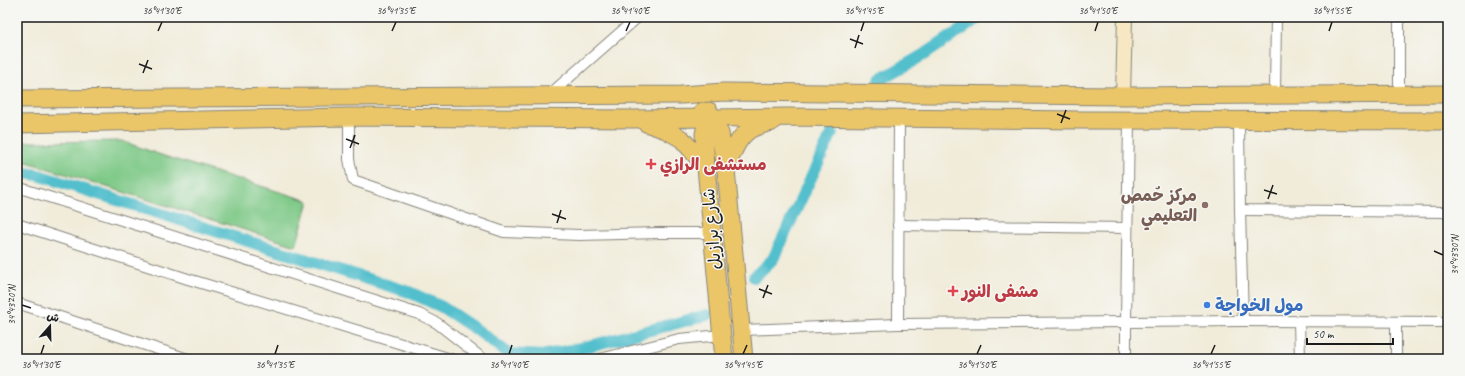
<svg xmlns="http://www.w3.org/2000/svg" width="1465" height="376" font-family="Caveat,'Playpen Sans Arabic',sans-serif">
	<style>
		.green { fill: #7ec987; stroke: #4d7252 }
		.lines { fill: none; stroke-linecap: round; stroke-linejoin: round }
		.canal { stroke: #53bfcd; stroke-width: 12 }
		.street-casing { stroke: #86847b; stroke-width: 12 }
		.secondary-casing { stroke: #86847b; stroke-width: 16 }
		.highway-casing { stroke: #86847b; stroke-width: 19 }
		.street { stroke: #fff; stroke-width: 10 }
		.secondary { stroke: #f7e8c3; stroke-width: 14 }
		.highway { stroke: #ebc669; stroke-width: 17 }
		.ticks { fill: none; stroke: #1c1c1c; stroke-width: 1.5 }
		.health-dot { fill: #e0444e; stroke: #f6f6f2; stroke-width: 1.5 }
		.education-dot { fill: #8d6e63; stroke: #f6f6f2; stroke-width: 1.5 }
		.shop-dot { fill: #3f7fe0; stroke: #f6f6f2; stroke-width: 1.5 }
		.labels { text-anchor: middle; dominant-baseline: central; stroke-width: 3; stroke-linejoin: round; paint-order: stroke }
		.health-label { font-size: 17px; font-weight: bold; fill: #be3a42; stroke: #f6f6f2; text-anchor: start }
		.education-label { font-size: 17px; font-weight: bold; fill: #785e54; stroke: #f6f6f2; text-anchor: end }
		.street-label { font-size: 17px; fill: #1c1c1c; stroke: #f6f6f2 }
		.shop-label { font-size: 17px; font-weight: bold; fill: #366cbe; stroke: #f6f6f2; text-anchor: start }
		.neatline { fill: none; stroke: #1c1c1c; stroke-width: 1.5 }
		.ticks-label { font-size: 10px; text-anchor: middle; fill: #1c1c1c }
	</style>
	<rect width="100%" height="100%" fill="#f6f6f2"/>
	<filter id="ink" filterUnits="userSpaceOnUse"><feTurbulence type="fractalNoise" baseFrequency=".025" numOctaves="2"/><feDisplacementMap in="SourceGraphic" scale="8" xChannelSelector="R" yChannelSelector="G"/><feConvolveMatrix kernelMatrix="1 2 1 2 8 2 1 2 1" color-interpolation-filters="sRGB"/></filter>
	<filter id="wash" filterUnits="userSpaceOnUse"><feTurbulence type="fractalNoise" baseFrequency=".012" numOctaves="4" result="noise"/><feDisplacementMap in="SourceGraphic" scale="16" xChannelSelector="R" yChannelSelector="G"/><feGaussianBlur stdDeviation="0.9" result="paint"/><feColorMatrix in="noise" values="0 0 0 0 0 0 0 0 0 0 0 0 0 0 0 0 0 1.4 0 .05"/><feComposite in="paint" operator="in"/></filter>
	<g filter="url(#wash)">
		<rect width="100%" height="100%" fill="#f1ecda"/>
		<polygon class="green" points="122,141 164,156 309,201 296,246 17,159 17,142"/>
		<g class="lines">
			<g class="canal">
				<polyline points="880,80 930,51 980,17"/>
				<polyline points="17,172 38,175 409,292 442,307 477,330 509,354 542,356 586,347 707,315"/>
				<polyline points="754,277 773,259 832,133"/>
			</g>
		</g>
	</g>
	<g filter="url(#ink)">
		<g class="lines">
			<g class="street-casing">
				<g id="street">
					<polyline points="1399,93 1399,17"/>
					<polyline points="1275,94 1276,17"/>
					<polyline points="548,96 638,17"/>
					<polyline points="349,117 349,159 353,180 504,232 579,235 660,233 712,233"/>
					<polyline points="1239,120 1240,210 1448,212"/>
					<polyline points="17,187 419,314 437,323 483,359"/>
					<polyline points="1240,210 1243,321"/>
					<polyline points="17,224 188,279 451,359"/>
					<polyline points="898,225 1127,228"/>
					<polyline points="17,303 188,359"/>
					<polyline points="1299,322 1300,359"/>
					<polyline points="1396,323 1396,359"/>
					<polyline points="898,324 899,118"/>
					<polyline points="741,330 898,324 1243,321 1448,322"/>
					<polyline points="600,359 679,339 722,335"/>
					<polyline points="1126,359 1126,322 1129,120"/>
				</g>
			</g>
			<g class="secondary-casing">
				<polyline id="secondary" points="1123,96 1125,17"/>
			</g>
			<g class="highway-casing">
				<g id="highway">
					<polyline points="17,99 681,95 724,92 1123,96 1448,94"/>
					<polyline points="703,111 720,133 726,170 744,359"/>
					<polyline points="709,111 704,134 706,167 724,359"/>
					<polyline points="646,123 666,130 682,139 706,167"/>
					<polyline points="17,124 349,117 631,119 787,117 1079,120 1448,121"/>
					<path d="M726 170C731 156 737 137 751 129 757 126 765 124 772 122"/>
				</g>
			</g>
			<use href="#street" class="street"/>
			<use href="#secondary" class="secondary"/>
			<use href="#highway" class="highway"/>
		</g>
	</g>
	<path class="ticks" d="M158 31 162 22M392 31 396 22M626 31 630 22M861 31 864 22M1095 31 1098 22M1329 31 1332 22M850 39 863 44M855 48 859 35M139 64 152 69M143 73 148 60M1057 114 1070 119M1061 123 1066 110M346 139 359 144M350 148 355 135M1264 190 1277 194M1268 199 1273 185M552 214 566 219M557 223 561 210M1434 251 1443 255M759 289 772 294M763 298 768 285M22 305 31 308M41 354 44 345M275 354 278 345M509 354 512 345M743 354 747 345M977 354 981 345M1211 354 1215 345"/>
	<g class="health-dot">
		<path d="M649 158h4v4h4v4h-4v4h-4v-4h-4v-4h4z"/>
		<path d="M951 285h4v4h4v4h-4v4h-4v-4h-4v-4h4z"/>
	</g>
	<circle class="education-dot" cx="1205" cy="205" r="4"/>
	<circle class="shop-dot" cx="1207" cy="305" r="4"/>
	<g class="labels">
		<g class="health-label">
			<text x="660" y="164">مستشفى الرازي</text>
			<text x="962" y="291">مشفى النور</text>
		</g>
		<g class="education-label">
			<text x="1197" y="195">مركز حُمص<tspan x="1197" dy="20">التعليمي</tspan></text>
		</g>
		<g class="street-label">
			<text transform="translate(712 229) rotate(-95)">شارع برازيل</text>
		</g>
		<g class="shop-label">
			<text x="1215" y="305">مول الخواجة</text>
		</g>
	</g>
	<rect width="1465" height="376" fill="none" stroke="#f6f6f2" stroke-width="44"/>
	<g transform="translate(50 326) rotate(20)" stroke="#f6f6f2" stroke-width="3" paint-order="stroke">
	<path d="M0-3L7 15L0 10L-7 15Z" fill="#1c1c1c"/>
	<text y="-6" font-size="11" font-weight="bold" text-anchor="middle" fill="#1c1c1c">ش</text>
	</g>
	<path d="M1307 338v6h86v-6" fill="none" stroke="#1c1c1c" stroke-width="2"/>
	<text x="1313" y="338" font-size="12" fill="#1c1c1c" stroke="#f6f6f2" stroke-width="3" paint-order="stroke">50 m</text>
	<rect x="22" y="22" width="1421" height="332" class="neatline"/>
	<g class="ticks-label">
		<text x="162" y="14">36°41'30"E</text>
		<text x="396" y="14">36°41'35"E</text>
		<text x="630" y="14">36°41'40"E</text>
		<text x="864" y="14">36°41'45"E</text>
		<text x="1098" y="14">36°41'50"E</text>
		<text x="1332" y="14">36°41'55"E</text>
		<text transform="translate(1454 255) rotate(-90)" y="4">34°43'30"N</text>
		<text transform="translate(11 305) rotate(-90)" y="4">34°43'20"N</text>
		<text x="41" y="368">36°41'30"E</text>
		<text x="275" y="368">36°41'35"E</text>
		<text x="509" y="368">36°41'40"E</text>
		<text x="743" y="368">36°41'45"E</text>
		<text x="977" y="368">36°41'50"E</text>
		<text x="1211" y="368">36°41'55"E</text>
	</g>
</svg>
